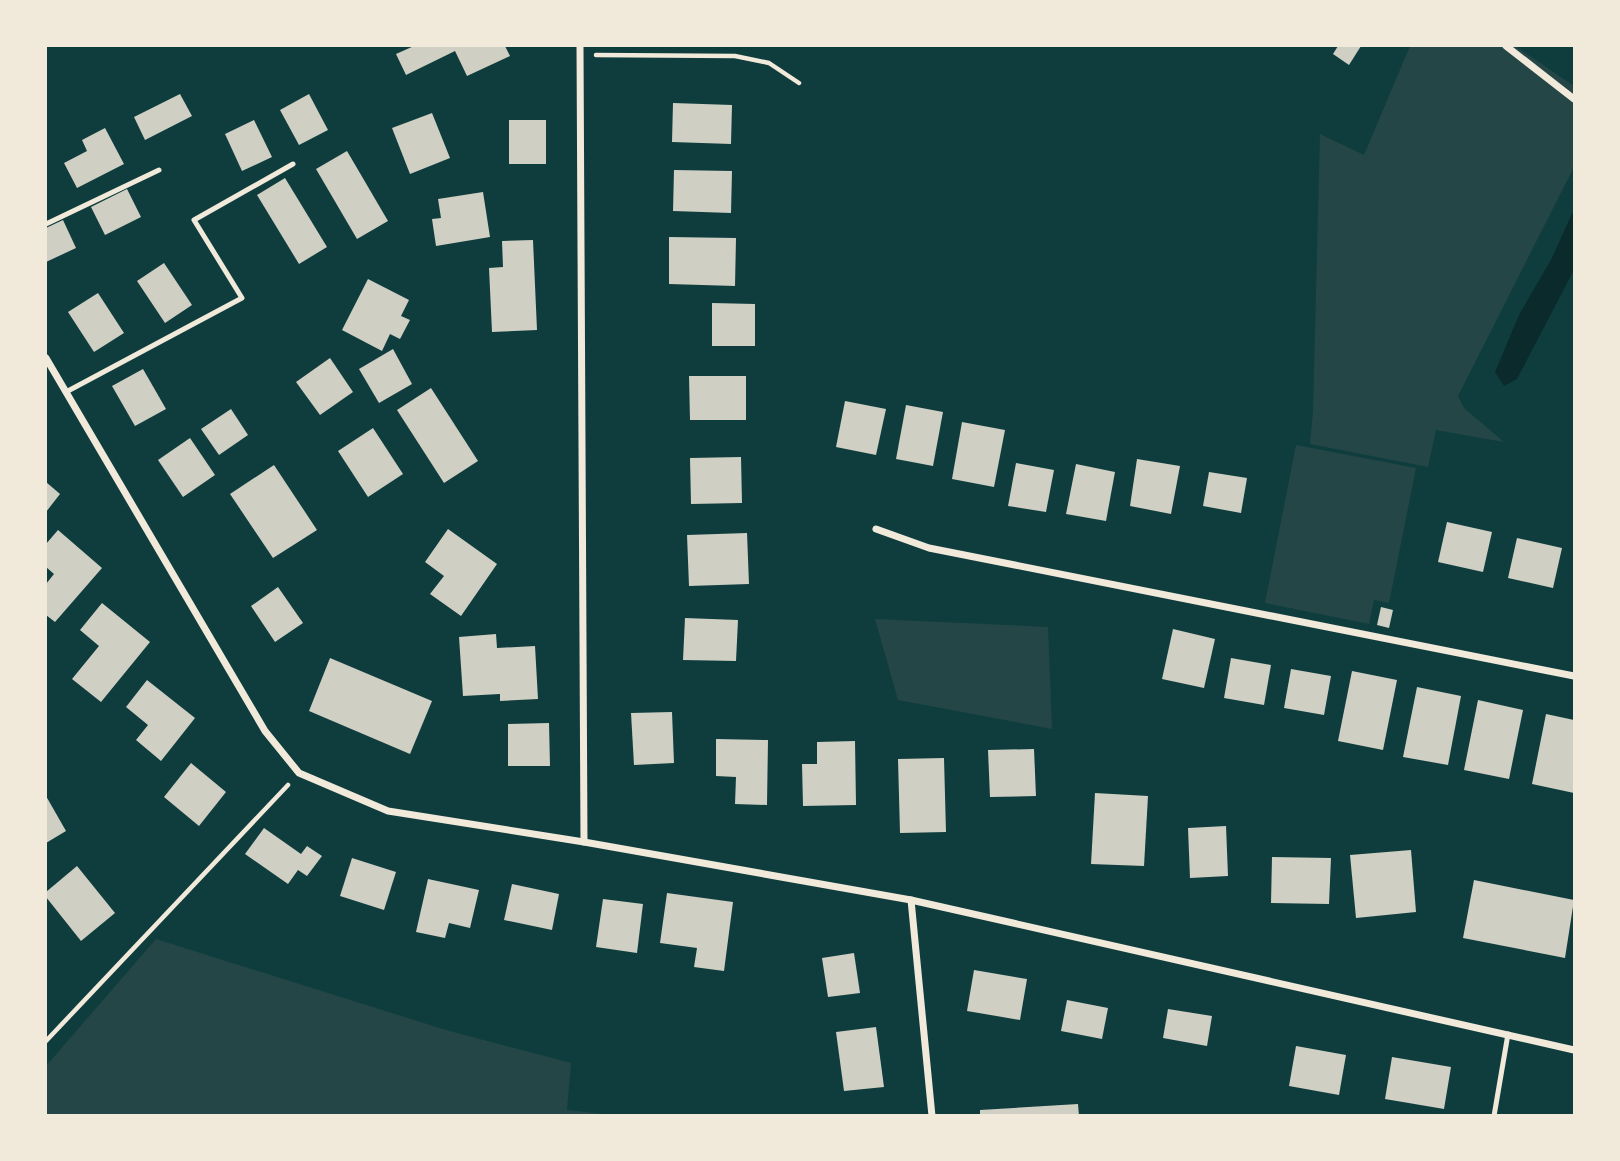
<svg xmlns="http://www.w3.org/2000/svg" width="1620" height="1161" font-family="'Work Sans',sans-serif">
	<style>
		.green { fill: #244646 }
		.water { fill: #0a2a2b }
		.building { fill: #cfcfc3 }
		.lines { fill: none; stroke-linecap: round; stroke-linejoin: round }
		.path { stroke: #f1e9da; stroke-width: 4.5 }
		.service { stroke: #f1e9da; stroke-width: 5 }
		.minor { stroke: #f1e9da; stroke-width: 7 }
	</style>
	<rect width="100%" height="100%" fill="#0f3d3e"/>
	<g class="green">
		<polygon points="1410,46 1515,46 1574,86 1574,167 1458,396 1464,408 1504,442 1436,430 1428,467 1310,444 1313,411 1320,134 1364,155"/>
		<polygon points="1296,445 1416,468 1389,603 1374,600 1369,624 1265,603"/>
		<polygon points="875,619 1048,627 1052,729 898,700"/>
		<polygon points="156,939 446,1030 571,1063 567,1110 613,1115 46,1115 46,1066"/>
	</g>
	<polygon class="water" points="1574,209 1574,270 1517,379 1504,386 1495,372 1519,315 1552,258"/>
	<g class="building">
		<polygon points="414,46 505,46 510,56 467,76 455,51 406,75 396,54"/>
		<polygon points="1338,46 1361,46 1349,65 1333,54"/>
		<polygon points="180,94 192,116 145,140 134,117"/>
		<polygon points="309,94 328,130 299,145 280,110"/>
		<polygon points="673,103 732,105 731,144 672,142"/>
		<polygon points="432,113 450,158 410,174 392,128"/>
		<polygon points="254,120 272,157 242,171 225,134"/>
		<rect x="509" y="120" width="37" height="44"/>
		<polygon points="105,128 124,164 77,188 64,163 87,151 82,140"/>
		<polygon points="347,151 388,221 357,239 316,169"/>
		<polygon points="674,170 732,171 731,213 673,211"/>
		<polygon points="285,178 327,247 299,264 257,195"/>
		<polygon points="127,189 141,217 105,235 91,207"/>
		<polygon points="483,192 490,237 436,246 432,219 441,218 438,199"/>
		<polygon points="63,220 76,248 46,262 46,228"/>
		<polygon points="669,237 736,238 735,286 669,284"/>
		<polygon points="533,240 537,330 492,332 489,268 503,267 502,241"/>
		<polygon points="164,263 192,305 165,323 137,281"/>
		<polygon points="368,279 409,300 401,316 410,320 400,339 390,334 382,351 342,330"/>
		<polygon points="98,293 124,333 94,352 68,312"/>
		<polygon points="712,303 755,304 755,346 712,346"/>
		<polygon points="393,349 412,384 379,403 359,369"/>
		<polygon points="330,358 353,392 320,415 296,382"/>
		<polygon points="143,369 166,409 135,426 112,386"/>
		<polygon points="689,376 746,376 746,420 690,420"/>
		<polygon points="431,388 478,461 444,483 397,410"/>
		<polygon points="845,401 886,409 876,455 836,447"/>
		<polygon points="906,405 943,412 933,466 896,459"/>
		<polygon points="231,409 248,435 219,455 201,429"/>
		<polygon points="962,422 1005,430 994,487 952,479"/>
		<polygon points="373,428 403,474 368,497 338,451"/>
		<polygon points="190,438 215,475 183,497 158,460"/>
		<polygon points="741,457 742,503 691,504 690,458"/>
		<polygon points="1137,459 1180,466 1171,514 1130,506"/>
		<polygon points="1016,463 1054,470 1046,512 1008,506"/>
		<polygon points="1076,464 1115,472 1106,521 1066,514"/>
		<polygon points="274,465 317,530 273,558 230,494"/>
		<polygon points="1209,472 1247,478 1241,513 1203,506"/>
		<polygon points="46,482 60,494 46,512"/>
		<polygon points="1447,522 1492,532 1483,572 1438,562"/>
		<polygon points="448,529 497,564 461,616 430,594 444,576 425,562"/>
		<polygon points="58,530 102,568 55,622 46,615 46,584 54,574 46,567 46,544"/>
		<polygon points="747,533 749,584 689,586 687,535"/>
		<polygon points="1517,538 1562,548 1553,588 1508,578"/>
		<polygon points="278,587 303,623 275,642 251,606"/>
		<polygon points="102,603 150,642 101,702 72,679 99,646 80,630"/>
		<polygon points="1381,607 1393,610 1389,628 1377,625"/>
		<polygon points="685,618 738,620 736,661 683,660"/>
		<polygon points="1173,629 1215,639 1204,688 1162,679"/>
		<polygon points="496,634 497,648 535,646 538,699 500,701 500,694 463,696 459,637"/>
		<polygon points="330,658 432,701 410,754 309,711"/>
		<polygon points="1231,658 1271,665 1264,705 1224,698"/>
		<polygon points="1291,669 1331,676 1324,715 1284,708"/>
		<polygon points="1352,671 1397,680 1383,750 1338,741"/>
		<polygon points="147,680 195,718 161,761 136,740 148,725 126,707"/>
		<polygon points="1417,687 1461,696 1448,765 1403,757"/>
		<polygon points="1478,700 1523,710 1509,779 1464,770"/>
		<polygon points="672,712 674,763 634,765 631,713"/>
		<polygon points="1546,714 1574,720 1574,793 1532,784"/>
		<polygon points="549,723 550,766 508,766 508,724"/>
		<polygon points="716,739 768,740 767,805 735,804 736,777 716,776"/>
		<polygon points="855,741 856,805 803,806 802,764 817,764 817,742"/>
		<polygon points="1034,749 1036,796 990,797 988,750"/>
		<polygon points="944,758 946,832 900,833 898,759"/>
		<polygon points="191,763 226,792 199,826 164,797"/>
		<polygon points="1095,793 1148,796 1144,866 1091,864"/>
		<polygon points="46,796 66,831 46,843"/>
		<polygon points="1226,826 1228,876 1190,878 1188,828"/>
		<polygon points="264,828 301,854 307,846 322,856 307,876 298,870 288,884 245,854"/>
		<polygon points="1411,850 1416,912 1356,918 1350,855"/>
		<polygon points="1272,857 1331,858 1329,904 1271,903"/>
		<polygon points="352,858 396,872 384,910 340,896"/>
		<polygon points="77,866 115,913 81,941 46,897 46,892"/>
		<polygon points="428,879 479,890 470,928 449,923 445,938 416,932"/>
		<polygon points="1474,880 1574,900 1565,958 1463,938"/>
		<polygon points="512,884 559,894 552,930 504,920"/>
		<polygon points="667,893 733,902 724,971 694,967 697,948 660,943"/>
		<polygon points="603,899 643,904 637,953 596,947"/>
		<polygon points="854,953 860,993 828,997 822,958"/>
		<polygon points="974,970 1027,979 1020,1020 967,1011"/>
		<polygon points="1067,1000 1108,1008 1102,1039 1061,1031"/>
		<polygon points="1168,1009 1212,1016 1207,1046 1163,1038"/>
		<polygon points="876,1027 884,1087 844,1091 836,1032"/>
		<polygon points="1296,1046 1346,1055 1339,1095 1289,1086"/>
		<polygon points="1392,1057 1451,1067 1444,1109 1385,1099"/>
		<polygon points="1078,1104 1079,1116 980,1116 980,1110"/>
	</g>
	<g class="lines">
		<g class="path">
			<polyline points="596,55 735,56 769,63 799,83"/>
			<polyline points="46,1041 288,785"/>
		</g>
		<g class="service">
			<polyline points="46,224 159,170"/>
			<polyline points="66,392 242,298 194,220 293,164"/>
			<polyline points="1494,1116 1508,1034"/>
		</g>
		<g class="minor">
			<polyline points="580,46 584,842"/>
			<polyline points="1506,46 1574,99"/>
			<polyline points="46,358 265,731 299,773 388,811 584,842 911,900 1574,1050"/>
			<polyline points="876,529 929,548 1574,676"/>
			<polyline points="911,900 932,1116"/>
		</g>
	</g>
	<rect width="1620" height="1161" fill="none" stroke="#f1e9da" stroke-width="94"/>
</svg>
